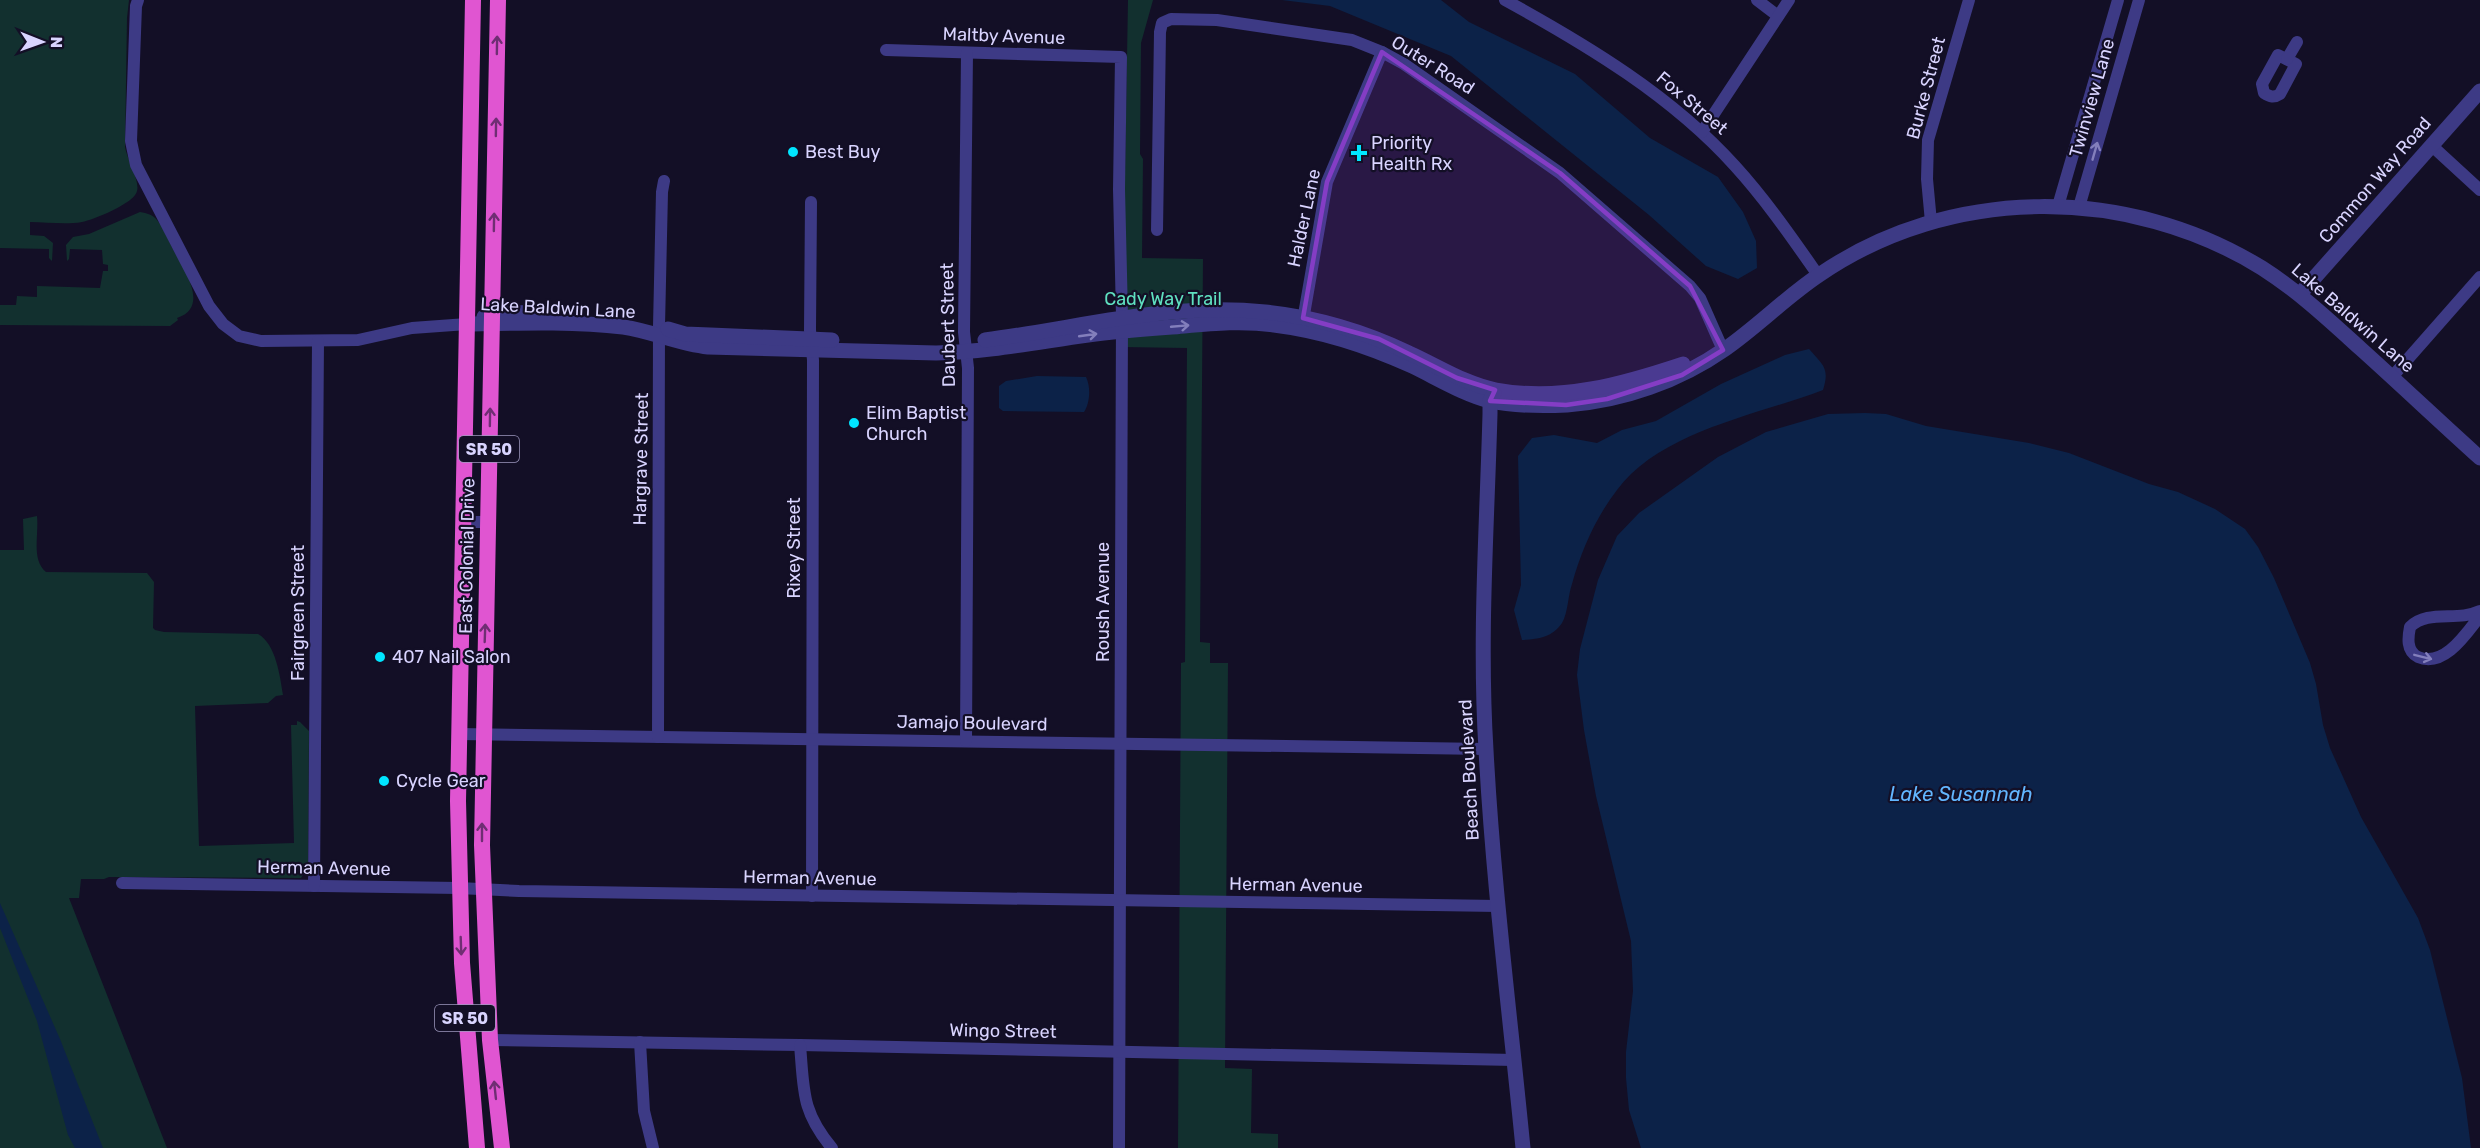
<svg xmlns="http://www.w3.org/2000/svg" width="2480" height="1148" font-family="Rubik,sans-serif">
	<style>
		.green { fill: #12302f }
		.water { fill: #0c2248 }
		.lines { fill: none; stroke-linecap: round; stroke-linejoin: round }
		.minor { stroke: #3d3a85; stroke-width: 12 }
		.tertiary { stroke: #3d3a85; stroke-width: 15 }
		.trunk { stroke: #e055d1; stroke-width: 16 }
		.oneway { stroke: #6f2e73 }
		.oneway2 { stroke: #837fbc }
		.marked { fill: #843dc5; fill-opacity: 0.2; stroke: #843dc5; stroke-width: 4.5; stroke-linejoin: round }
		.poi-dot { fill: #00e5ff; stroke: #130f26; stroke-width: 2 }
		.labels { text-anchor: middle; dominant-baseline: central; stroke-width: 4.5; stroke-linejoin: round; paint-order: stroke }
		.shield { fill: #130f26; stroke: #9e99be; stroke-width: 1.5 }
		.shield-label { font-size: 16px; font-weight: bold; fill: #d9d4ff }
		.street-label { font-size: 18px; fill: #d9d4ff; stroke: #130f26 }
		.poi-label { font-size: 18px; fill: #d9d4ff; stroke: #130f26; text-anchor: start }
		.park-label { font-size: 18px; fill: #5fe0c0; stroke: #130f26 }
		.water-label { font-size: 20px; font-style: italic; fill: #62b6ff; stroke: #130f26 }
	</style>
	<rect width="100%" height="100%" fill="#130f26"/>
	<g class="green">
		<path d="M0 0H129L127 18 125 147C127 159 140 181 137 191 135 203 93 220 82 222 65 225 47 222 30 222V235L44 236 53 243 52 261 49 258V249L0 248Z"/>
		<polygon points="1128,0 1153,0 1141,43 1140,154 1143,159 1142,258 1203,259 1200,642 1210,643 1210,663 1228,663 1225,1068 1252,1069 1251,1133 1278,1134 1278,1148 1178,1148 1181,663 1185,662 1187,348 1122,347"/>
		<path d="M140 212C147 213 153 215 157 220 164 228 168 240 173 249 183 268 211 307 177 318L178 320 170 326 0 325V305H16L17 296 37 297V286L100 288 103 271H108V265L103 264 102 250 70 249 69 259 67 261 66 245 73 237 89 234Z"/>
		<path d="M37 516C39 536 31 559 46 572L147 573 154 582 153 628 155 630 164 632 258 634C276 644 280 676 283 695L276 696 268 703 195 706 199 846 294 843 291 725H297V721L300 722 309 731 308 868 301 878 109 877 104 879H81L79 898H69L167 1148H0V550H24L23 519Z"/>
	</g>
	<g class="water">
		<polygon points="1282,0 1441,0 1469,22 1575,74 1650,138 1718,177 1743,212 1756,241 1757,268 1738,279 1706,266 1649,215 1451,56 1330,6"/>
		<path d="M1809 349C1823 365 1830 368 1823 390 1758 415 1661 431 1617 490 1596 517 1581 551 1572 584 1568 595 1568 613 1562 623 1552 638 1537 639 1522 640L1514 610 1521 585 1518 456 1532 438 1554 435 1597 443 1622 430 1656 421 1721 384 1785 355Z"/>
		<path d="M1037 376 1086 377C1091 387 1090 403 1084 412L1003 411 999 408V386L1006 381Z"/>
		<polygon points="1865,413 1886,414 1926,426 2029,443 2069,453 2149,484 2178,492 2215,509 2245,529 2258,547 2274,578 2310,663 2316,684 2323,725 2330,748 2361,817 2418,918 2430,950 2462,1078 2471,1148 1641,1148 1629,1110 1626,1078 1626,1052 1633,991 1631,941 1596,796 1584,730 1577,675 1580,649 1598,580 1617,536 1639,513 1718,457 1766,432 1828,414"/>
		<polygon points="0,903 60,1039 103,1148 75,1148 68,1135 37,1021 0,928"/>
	</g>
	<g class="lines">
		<g class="minor">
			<polyline points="138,0 136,6 131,141 136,165 209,306 223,324 239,336 261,341 358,340 412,328 467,324"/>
			<path d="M1505 0C1587 45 1672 96 1735 166 1766 200 1792 238 1818 275"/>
			<polyline points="1757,0 1778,16"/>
			<polyline points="886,50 1121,57 1119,189 1122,316 1119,1148"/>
			<path d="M2278 55 2296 64 2280 94C2274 98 2270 97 2264 93L2262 84Z"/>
			<polyline points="2287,59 2297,42"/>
			<polyline points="1702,132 1789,0"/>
			<polyline points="2431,145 2480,190"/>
			<polyline points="811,202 810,330 813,360 812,896"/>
			<polyline points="2058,206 2118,0"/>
			<polyline points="2079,207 2139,0"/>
			<polyline points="1931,222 1927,179 1928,140 1969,0"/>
			<polyline points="1157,230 1160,32 1162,23 1171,19 1217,20 1352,40 1382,52 1404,64 1560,173 1690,286 1700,298 1723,350"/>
			<polyline points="1302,326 1327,182 1382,52"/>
			<polyline points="2392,377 2480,277"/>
			<polyline points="463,522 487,522"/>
			<path d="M2480 611C2457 622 2428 609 2410 627 2408 637 2406 651 2418 657 2444 668 2466 634 2480 616"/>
			<polyline points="459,734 1486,749"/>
			<polyline points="658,737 659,326 662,192 664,181"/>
			<polyline points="966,741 968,368 964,332 967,53"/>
			<polyline points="122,883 459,888 519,891 1498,906"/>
			<polyline points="314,886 318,341"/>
			<polyline points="490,1040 800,1045 1514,1060"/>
			<polyline points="640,1042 644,1111 653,1148"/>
			<path d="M800 1045C804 1090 801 1111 832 1148"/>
		</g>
		<g class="tertiary">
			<polyline points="2300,294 2480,91"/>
			<path d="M484 317C501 310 520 313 537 313"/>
			<path d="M467 324C517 323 573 321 623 327 652 331 678 344 708 347L936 353C987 352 1037 342 1088 335 1116 331 1144 329 1172 327 1207 324 1240 320 1274 325 1323 331 1368 346 1412 366 1437 378 1463 394 1490 401 1513 406 1543 406 1567 405 1623 401 1679 381 1725 349 1758 326 1786 297 1819 275 1950 185 2128 185 2262 268 2298 291 2329 320 2361 349 2401 385 2440 422 2480 458"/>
			<polyline points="668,329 685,334 710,335 832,340"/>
			<path d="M985 340C1079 328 1169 302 1265 312 1315 317 1363 331 1409 353 1438 366 1465 384 1496 390 1561 402 1623 384 1683 364"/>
			<path d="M1494 393 1490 401V414C1487 525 1479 638 1486 750 1493 883 1510 1015 1523 1148"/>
		</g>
		<g class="trunk">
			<polyline points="473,0 458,801 462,963 477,1148"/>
			<polyline points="498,0 482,845 490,1040 502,1148"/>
		</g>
	</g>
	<defs><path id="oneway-shaft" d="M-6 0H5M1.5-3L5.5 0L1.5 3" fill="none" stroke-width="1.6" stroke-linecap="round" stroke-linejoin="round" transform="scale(1.5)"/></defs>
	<g class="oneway">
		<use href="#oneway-shaft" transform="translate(497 45) rotate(-89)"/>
		<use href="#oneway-shaft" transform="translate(496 127) rotate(-89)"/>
		<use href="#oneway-shaft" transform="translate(494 222) rotate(-89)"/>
		<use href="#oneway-shaft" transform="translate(490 417) rotate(-89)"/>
		<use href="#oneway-shaft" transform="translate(485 633) rotate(-88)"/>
		<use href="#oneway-shaft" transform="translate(482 832) rotate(-90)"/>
		<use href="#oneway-shaft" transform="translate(461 946) rotate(88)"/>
		<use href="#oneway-shaft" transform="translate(495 1090) rotate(-96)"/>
	</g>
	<g class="oneway2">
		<use href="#oneway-shaft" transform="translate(2095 151) rotate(-74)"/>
		<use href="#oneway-shaft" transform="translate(1180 326) rotate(-5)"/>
		<use href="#oneway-shaft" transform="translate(1088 335) rotate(-8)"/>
		<use href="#oneway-shaft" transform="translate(2423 657) rotate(14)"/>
	</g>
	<path class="marked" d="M1382 52 1560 173 1690 286 1723 350 1682 375 1607 399 1566 405 1490 401 1495 390 1457 378 1379 339 1303 318 1327 182Z"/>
	<g class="poi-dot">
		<circle cx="793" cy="152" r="6"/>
		<path d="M1356 144h6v6h6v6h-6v6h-6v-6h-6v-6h6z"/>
		<circle cx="854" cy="423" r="6"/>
		<circle cx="380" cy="657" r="6"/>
		<circle cx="384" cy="781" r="6"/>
	</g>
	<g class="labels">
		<g class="shield">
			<rect x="459" y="436" width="60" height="26" rx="4.5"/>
			<rect x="435" y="1005" width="60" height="26" rx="4.5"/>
		</g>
		<g class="shield-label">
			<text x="489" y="449">SR 50</text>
			<text x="465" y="1018">SR 50</text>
		</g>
		<g class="street-label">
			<text transform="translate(1004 36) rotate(2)">Maltby Avenue</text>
			<text transform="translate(1433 65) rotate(32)">Outer Road</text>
			<text transform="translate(1926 88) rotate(-75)">Burke Street</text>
			<text transform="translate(2092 98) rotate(-74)">Twinview Lane</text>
			<text transform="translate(1692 103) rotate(40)">Fox Street</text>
			<text transform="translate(2375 180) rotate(-49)">Common Way Road</text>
			<text transform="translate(1304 218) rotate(-78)">Halder Lane</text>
			<text transform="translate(558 308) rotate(3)">Lake Baldwin Lane</text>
			<text transform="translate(2353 318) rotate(41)">Lake Baldwin Lane</text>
			<text transform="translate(948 325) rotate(-91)">Daubert Street</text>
			<text transform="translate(641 459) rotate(-89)">Hargrave Street</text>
			<text transform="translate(794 548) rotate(-90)">Rixey Street</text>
			<text transform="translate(467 556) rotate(-89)">East Colonial Drive</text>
			<text transform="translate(1103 602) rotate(-90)">Roush Avenue</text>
			<text transform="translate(298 613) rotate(-90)">Fairgreen Street</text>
			<text transform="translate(972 723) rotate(1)">Jamajo Boulevard</text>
			<text transform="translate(1469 770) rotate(-93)">Beach Boulevard</text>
			<text transform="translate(324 868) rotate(1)">Herman Avenue</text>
			<text transform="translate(810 878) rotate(1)">Herman Avenue</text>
			<text transform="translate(1296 885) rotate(1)">Herman Avenue</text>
			<text transform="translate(1003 1031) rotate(1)">Wingo Street</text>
		</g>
		<g class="poi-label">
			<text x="1371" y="143">Priority<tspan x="1371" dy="21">Health Rx</tspan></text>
			<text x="805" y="152">Best Buy</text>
			<text x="866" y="413">Elim Baptist<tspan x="866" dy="21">Church</tspan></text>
			<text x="392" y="657">407 Nail Salon</text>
			<text x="396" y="781">Cycle Gear</text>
		</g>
		<g class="park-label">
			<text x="1163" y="299">Cady Way Trail</text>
		</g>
		<g class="water-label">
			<text x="1961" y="794">Lake Susannah</text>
		</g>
	</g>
	<g transform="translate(42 42) rotate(91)" stroke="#130f26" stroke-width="4.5" paint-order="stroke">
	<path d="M0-4.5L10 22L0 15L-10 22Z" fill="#d9d4ff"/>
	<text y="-9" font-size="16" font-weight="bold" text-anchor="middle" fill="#d9d4ff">N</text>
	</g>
</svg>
